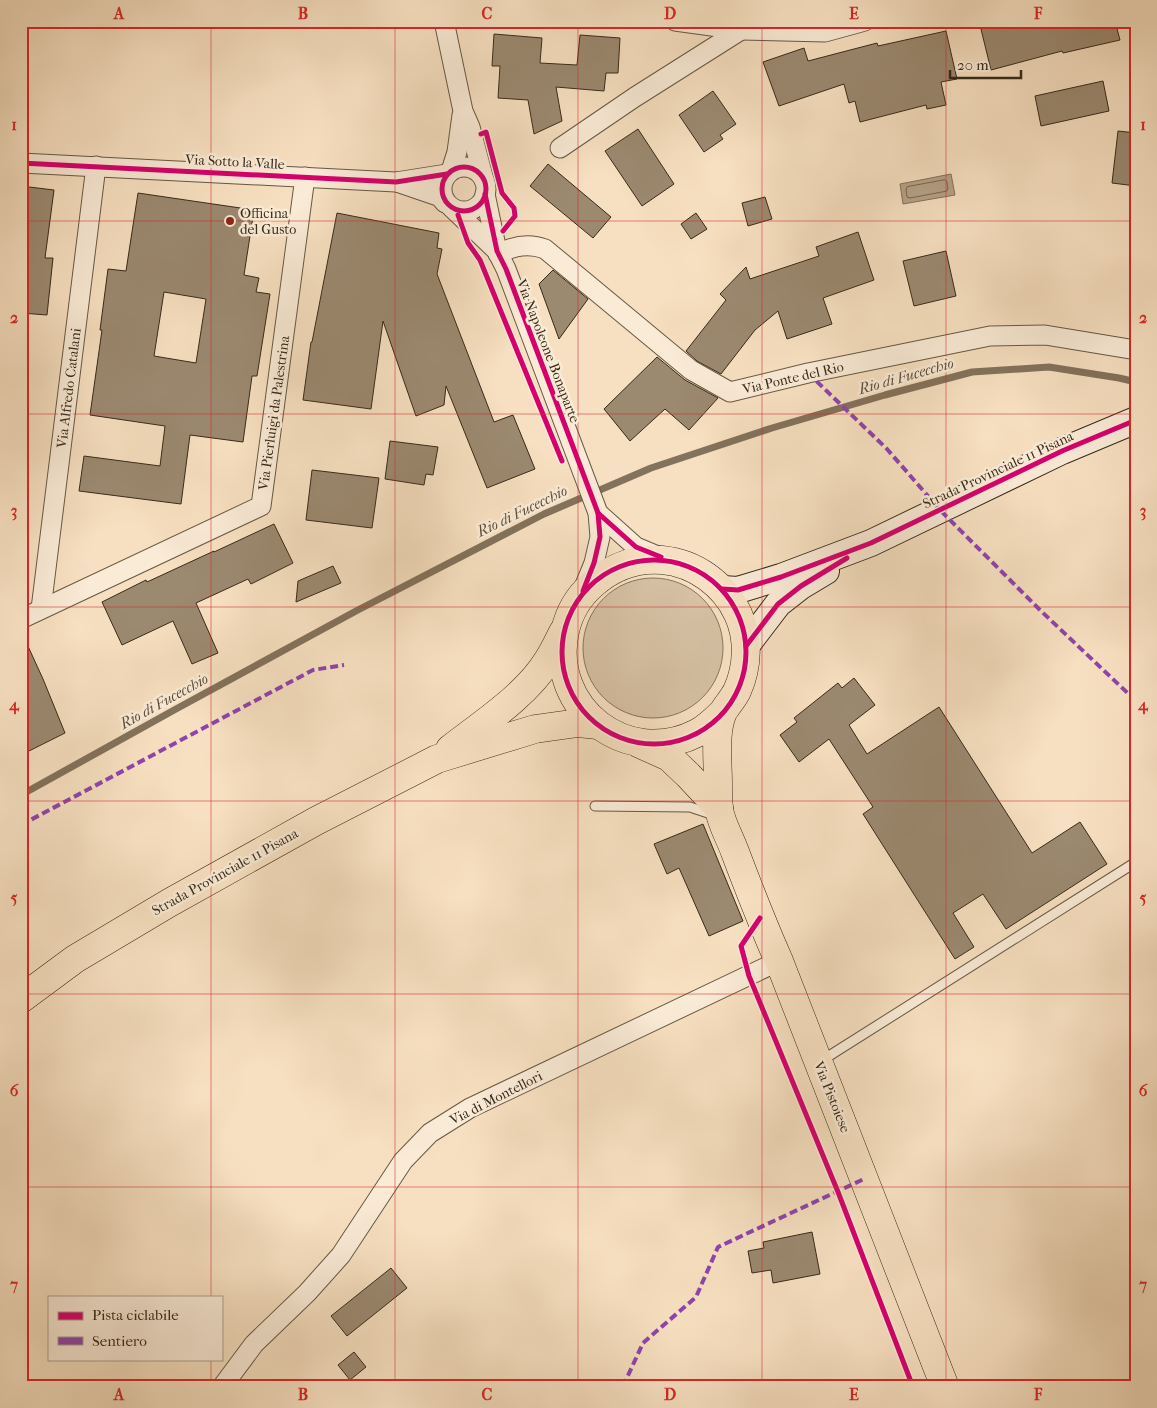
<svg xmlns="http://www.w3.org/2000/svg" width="1157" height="1408" font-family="'IM FELL French Canon',serif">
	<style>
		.green { fill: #d6c1a4; stroke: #86765e }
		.water { fill: #b6a288; stroke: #83725c }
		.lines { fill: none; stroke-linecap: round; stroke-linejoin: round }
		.shore { stroke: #766650; stroke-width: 1 }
		.stream { stroke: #83725c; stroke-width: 7 }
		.building { fill: #9b8970; stroke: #372a19; fill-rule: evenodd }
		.service-casing { stroke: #675843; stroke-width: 11 }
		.minor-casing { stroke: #675843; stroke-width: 21 }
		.secondary-casing { stroke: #372a19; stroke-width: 28 }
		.primary-casing { stroke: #372a19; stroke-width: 29 }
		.service { stroke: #faebd7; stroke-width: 9 }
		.minor { stroke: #faebd7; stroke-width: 19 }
		.secondary { stroke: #faebd7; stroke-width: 26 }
		.primary { stroke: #f7e0c1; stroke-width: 28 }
		.quiet { stroke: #8e44ad; stroke-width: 4; stroke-dasharray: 8 4; stroke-linecap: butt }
		.cycleway-casing { stroke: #faebd7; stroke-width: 8 }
		.cycleway { stroke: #d6006c; stroke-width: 5 }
		.grid { fill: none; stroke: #d62828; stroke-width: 1; stroke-opacity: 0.55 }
		.poi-dot { fill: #8f2418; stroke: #faebd7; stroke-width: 2 }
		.labels { text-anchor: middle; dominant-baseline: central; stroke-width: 5; stroke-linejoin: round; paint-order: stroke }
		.street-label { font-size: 14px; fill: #372a19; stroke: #faebd7 }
		.poi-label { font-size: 14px; fill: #372a19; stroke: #faebd7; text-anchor: start }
		.water-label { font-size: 15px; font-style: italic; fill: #5d4e3a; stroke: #faebd7 }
		.neatline { fill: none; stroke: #d62828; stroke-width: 2 }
		.grid-label { font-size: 16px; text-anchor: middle; font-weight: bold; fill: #d62828 }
	</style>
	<rect width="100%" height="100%" fill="#f7e0c1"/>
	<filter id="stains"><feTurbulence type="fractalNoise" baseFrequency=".004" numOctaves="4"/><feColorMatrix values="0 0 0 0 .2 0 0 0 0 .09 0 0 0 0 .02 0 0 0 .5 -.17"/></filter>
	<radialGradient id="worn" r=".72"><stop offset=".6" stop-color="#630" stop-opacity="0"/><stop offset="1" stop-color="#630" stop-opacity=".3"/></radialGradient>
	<circle class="green" cx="653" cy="648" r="70"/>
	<polygon class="water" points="951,174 955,195 903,204 900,184"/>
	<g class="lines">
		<polygon class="shore" points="945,180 947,182 948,189 947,191 910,198 907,197 906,190 907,187"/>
		<polyline class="stream" points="21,795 176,709 356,611 544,514 651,468 772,428 885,395 972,372 1049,367 1119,378 1136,382"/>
	</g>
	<g class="building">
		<polygon points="979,21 1115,21 1120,40 1063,53 1062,51 991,70"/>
		<polygon points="946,31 957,79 941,82 946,105 927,109 926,105 860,122 855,101 849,103 844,84 779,106 763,62 804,48 808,61 877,43 878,46"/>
		<polygon points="494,34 542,38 540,63 577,65 580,35 620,38 618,73 606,73 604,91 556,87 562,121 534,134 528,100 498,98 500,66 492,66"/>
		<polygon points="1103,81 1109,111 1041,126 1035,96"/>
		<polygon points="713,91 736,124 720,135 723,139 704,152 679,115"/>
		<polygon points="638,129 674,184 642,206 605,151"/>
		<polygon points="1118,131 1136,133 1136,186 1112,183"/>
		<polygon points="548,164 611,217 593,238 530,186"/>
		<polygon points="21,186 54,190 45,258 53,258 47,315 21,313"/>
		<path d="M138 193 254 210 244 275 259 278 256 292 270 294 257 376H252L243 442 190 435 181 504 79 491 84 456 160 466 165 426 90 415 102 330H100L108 269 126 271ZM164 292 206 299 196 363 154 356Z"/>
		<polygon points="765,197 772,219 748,226 742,203"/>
		<polygon points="337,213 439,233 437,248 442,249 437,274 494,422 513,415 535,469 487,488 446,386 444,405 416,416 383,321 371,409 303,400 311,342 312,342"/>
		<polygon points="696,213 707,229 691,239 681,224"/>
		<polygon points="858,232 874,280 823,298 832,324 787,339 778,311 755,330 721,374 697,361 686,351 726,300 720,294 746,267 750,279 819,256 816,247"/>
		<polygon points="946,251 956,296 914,306 903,261"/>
		<polygon points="553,270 588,299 559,339 539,284"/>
		<polygon points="657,357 685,380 718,398 689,430 665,409 630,441 604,409"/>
		<polygon points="390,441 438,447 433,475 426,474 424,485 385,479"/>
		<polygon points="312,470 379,478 372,528 306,520"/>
		<polygon points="274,524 293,563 251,584 248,579 196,603 218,653 192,664 173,621 122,645 102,602 146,580 147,582 214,551 214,552"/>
		<polygon points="333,566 341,583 296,602 298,581"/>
		<polygon points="21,631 43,679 65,733 21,755"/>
		<polygon points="854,678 875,705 849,725 867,754 939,707 1032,853 1080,822 1107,864 1006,929 983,894 953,913 974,947 955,959 863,814 873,807 829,739 799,762 780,735 797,722 794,718 838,683 842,688"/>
		<polygon points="703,824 743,921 709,936 679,868 667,874 654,844"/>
		<polygon points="812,1232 820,1274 773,1283 771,1270 752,1273 748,1251 764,1248 763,1242"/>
		<polygon points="391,1268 407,1288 347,1336 331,1316"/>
		<polygon points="354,1352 366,1367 350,1380 338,1365"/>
	</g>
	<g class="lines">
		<g class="service-casing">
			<g id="service">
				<polyline points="595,806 690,807 714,815"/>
				<polyline points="821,1061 1136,862"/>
			</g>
		</g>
		<g class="minor-casing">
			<g id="minor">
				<polyline points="444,21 463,111 470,127 484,180"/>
				<polyline points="675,21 741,30 825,32 865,21"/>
				<polyline points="560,148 635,97 741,30"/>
				<polyline points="21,163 396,182 447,174"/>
				<circle cx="464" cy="189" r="22"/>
				<polyline points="451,171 457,152 462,115"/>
				<polyline points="397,182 435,195 440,197 445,203"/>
				<polyline points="485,194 497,251 506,269 598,513 600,537 594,563 583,590"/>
				<polyline points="452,208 497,251"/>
				<path d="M498 254C513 246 529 243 545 249L691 370 730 392 808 373 990 336 1045 335 1136 350"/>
				<polyline points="598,513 636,547 660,557"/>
				<polyline points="41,609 96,166"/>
				<polyline points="21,619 261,506 305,177"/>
				<polyline points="222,1387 254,1344 307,1293 341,1255 403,1161 430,1133 470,1108 779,961"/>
			</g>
		</g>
		<g class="secondary-casing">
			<g id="secondary">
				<polyline points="722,589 738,590 781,577 871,543 1062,451 1136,420"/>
				<polyline points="746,646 778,604 801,586 826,571"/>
			</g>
		</g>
		<g class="primary-casing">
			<g id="primary">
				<path d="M723 712C715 720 707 728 697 733 627 769 548 708 565 631 569 613 579 596 593 584 612 567 636 558 662 560 695 563 724 584 738 614 749 638 748 667 737 691 733 699 727 705 723 712 714 732 718 762 718 783 718 791 718 801 719 809 721 823 730 838 735 852 749 889 763 925 779 961L945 1387"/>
				<polyline points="640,744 669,757 688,775 719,808"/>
				<path d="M450 749C482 724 527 695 548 660 554 651 558 642 563 632"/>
				<polyline points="21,999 75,959 169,903 316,821 437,759 535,729 578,723 598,725"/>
			</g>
		</g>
		<use href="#service" class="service"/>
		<use href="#minor" class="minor"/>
		<use href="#secondary" class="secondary"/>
		<use href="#primary" class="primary"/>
		<g class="quiet">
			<polyline points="808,373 887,449 940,510 1040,610 1136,701"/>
			<polyline points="21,825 313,670 344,665"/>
			<polyline points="625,1387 625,1382 643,1343 696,1297 718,1247 864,1179"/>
		</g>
		<g class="cycleway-casing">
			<g id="cycleway">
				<polyline points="481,134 486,132 502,193 514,208 515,216 503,231"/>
				<polyline points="21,163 396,182 447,174"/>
				<circle cx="464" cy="189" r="22"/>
				<polyline points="485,194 497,251 506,269 598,513 600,537 594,563 583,591"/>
				<polyline points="458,215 468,243 480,260 562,461"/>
				<polyline points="598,513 636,547 661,557"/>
				<circle cx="654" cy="652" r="92"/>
				<polyline points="722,589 738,590 781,577 871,543 1062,451 1136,420"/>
				<polyline points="746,646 778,604 801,586 847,558"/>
				<polyline points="760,918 741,946 749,976 838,1192 913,1387"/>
			</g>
		</g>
		<use href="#cycleway" class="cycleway"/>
	</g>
	<path class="grid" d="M211 21V1297M395 21V1387M578 21V1387M762 21V1387M946 21V1387M21 221H1136M21 414H1136M21 607H1136M21 801H1136M21 994H1136M21 1187H1136M211 1359V1387"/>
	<circle class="poi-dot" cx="230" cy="221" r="5"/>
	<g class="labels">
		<g class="street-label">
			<text transform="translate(235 162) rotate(3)">Via Sotto la Valle</text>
			<text transform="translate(548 351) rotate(69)">Via Napoleone Bonaparte</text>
			<text transform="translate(793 378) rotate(-13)">Via Ponte del Rio</text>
			<text transform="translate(69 388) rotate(-83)">Via Alfredo Catalani</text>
			<text transform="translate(274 413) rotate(-82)">Via Pierluigi da Palestrina</text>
			<text transform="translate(998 470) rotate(-25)">Strada Provinciale 11 Pisana</text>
			<text transform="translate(225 872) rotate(-29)">Strada Provinciale 11 Pisana</text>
			<text transform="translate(832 1097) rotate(68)">Via Pistoiese</text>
			<text transform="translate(496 1098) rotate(-27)">Via di Montellori</text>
		</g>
		<g class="poi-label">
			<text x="240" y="213">Officina<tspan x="240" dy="16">del Gusto</tspan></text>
		</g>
		<g class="water-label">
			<text transform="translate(906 376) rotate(-16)">Rio di Fucecchio</text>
			<text transform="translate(522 511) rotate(-26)">Rio di Fucecchio</text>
			<text transform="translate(164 701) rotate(-29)">Rio di Fucecchio</text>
		</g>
	</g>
	<rect width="1157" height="1408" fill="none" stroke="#f7e0c1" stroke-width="55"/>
	<rect x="48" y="1296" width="175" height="65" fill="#faebd7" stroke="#ac9e8b"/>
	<rect x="58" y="1312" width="25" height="8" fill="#d6006c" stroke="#ac9e8b"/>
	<text x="92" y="1320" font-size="15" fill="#372a19">Pista ciclabile</text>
	<rect x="58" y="1337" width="25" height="8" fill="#8e44ad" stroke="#ac9e8b"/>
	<text x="92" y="1346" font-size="15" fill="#372a19">Sentiero</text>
	<path d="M950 70v8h71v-8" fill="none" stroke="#372a19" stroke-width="2.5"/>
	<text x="957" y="70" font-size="15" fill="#372a19" stroke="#faebd7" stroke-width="4" paint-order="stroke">20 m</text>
	<rect x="28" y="28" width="1102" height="1352" class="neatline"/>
	<g class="grid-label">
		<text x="119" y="19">A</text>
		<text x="303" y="19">B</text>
		<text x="487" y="19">C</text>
		<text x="670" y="19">D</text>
		<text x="854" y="19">E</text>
		<text x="1038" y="19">F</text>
		<text x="14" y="130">1</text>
		<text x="1143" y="130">1</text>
		<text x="14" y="323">2</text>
		<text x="1143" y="323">2</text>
		<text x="14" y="516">3</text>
		<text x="1143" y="516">3</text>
		<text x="14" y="710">4</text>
		<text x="1143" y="710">4</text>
		<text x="14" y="903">5</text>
		<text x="1143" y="903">5</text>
		<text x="14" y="1096">6</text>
		<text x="1143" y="1096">6</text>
		<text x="14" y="1290">7</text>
		<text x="1143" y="1290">7</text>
		<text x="119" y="1400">A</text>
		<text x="303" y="1400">B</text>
		<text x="487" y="1400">C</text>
		<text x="670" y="1400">D</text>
		<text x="854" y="1400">E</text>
		<text x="1038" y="1400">F</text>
	</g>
	<rect width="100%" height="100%" filter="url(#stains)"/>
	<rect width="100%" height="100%" fill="url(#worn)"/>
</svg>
